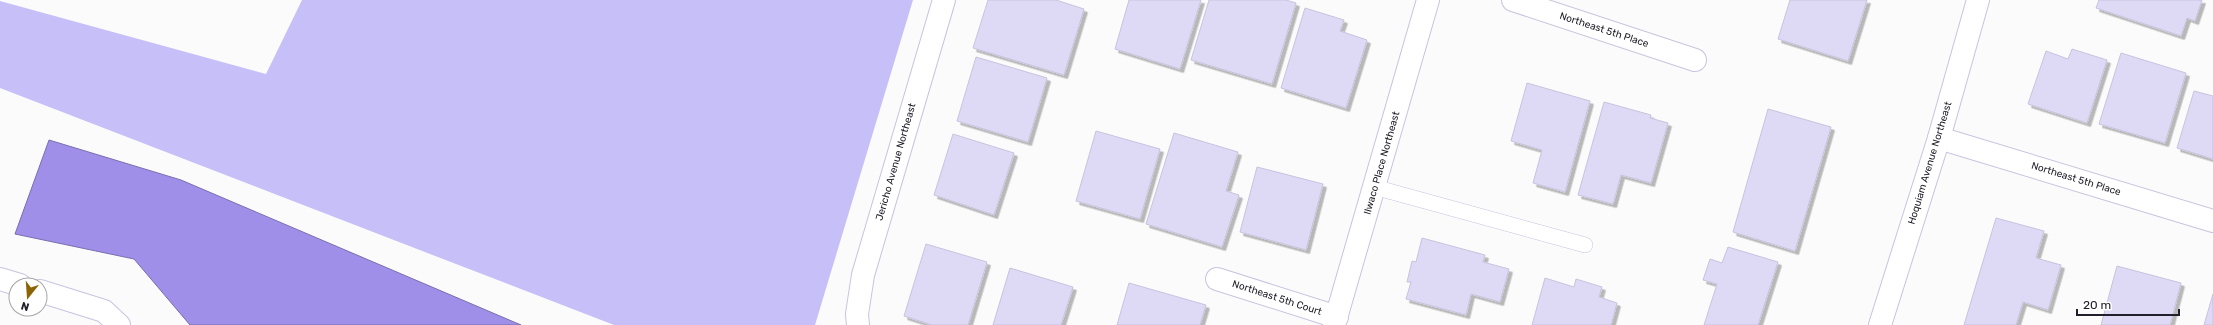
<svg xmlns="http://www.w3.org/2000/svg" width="2213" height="325" font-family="Rubik,sans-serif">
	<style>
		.green { fill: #c7bff8 }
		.water { fill: #9f8fe8; stroke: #796eaf }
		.building { fill: #dedaf6; stroke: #c6c3de; filter: url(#shadow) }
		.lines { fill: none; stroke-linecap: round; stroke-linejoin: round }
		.service-casing { stroke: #c7c4df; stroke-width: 16 }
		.minor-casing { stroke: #c7c4df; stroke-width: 24 }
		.tertiary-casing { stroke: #c7c4df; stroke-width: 24 }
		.service { stroke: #fff; stroke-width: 15 }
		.minor { stroke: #fff; stroke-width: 22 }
		.tertiary { stroke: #fff; stroke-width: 22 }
		.labels { text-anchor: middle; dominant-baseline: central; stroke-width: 4; stroke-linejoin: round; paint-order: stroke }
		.street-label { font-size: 10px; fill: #21202a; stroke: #fff }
	</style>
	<defs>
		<filter id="shadow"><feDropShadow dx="3.5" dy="3.5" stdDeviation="0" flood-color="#0004"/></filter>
	</defs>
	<rect width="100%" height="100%" fill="#fbfbfb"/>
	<polygon class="green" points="302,0 913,0 815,325 614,325 0,88 0,1 266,74"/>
	<polygon class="water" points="49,140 181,180 521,325 190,325 134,259 15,234"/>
	<g class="building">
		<polygon points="988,0 1056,0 1084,9 1064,75 973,48"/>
		<polygon points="1129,0 1201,0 1180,69 1115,49"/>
		<polygon points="1209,0 1286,0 1296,3 1272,84 1191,60"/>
		<polygon points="1790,0 1867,0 1848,61 1778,39"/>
		<polygon points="2099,0 2202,0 2195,21 2187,18 2181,36 2096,8"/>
		<polygon points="1305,8 1344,20 1340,31 1367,40 1346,108 1281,88"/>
		<polygon points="2072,49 2107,60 2087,123 2028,104 2046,51 2068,59"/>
		<polygon points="2121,53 2186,73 2165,143 2099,124"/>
		<polygon points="976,57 1047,78 1028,142 957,121"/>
		<polygon points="1527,83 1590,101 1565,192 1533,183 1542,150 1511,141"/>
		<polygon points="2194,91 2213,96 2213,159 2177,148"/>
		<polygon points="1604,102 1651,115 1650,118 1668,123 1651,183 1621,175 1613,204 1578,195"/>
		<polygon points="1768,109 1831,127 1795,251 1733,232"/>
		<polygon points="1096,131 1160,149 1140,219 1076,201"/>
		<polygon points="1174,133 1238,152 1226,191 1239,195 1222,247 1146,224"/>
		<polygon points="953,134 1014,153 994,215 934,195"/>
		<polygon points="1257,167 1323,184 1306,250 1240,232"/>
		<polygon points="1996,218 2044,231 2036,258 2061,265 2048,310 2023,302 2016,325 1964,325"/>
		<polygon points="1422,238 1485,255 1483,262 1509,269 1500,302 1471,294 1466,315 1406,299 1411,282 1407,282 1412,261 1416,262"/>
		<polygon points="926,244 987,262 968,325 932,325 904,316"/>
		<polygon points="1728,247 1778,262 1758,325 1704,325 1717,284 1703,280 1710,259 1722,263"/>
		<polygon points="2117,266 2181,283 2170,325 2101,325"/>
		<polygon points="1010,268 1073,287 1061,325 993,325"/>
		<polygon points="1545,278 1574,287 1576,279 1602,287 1599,297 1617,303 1611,325 1532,325"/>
		<polygon points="1129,283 1206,305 1200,325 1117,325"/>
		<polygon points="2213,294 2213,325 2204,325"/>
	</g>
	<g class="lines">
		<g class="service-casing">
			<polyline id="service" points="1374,187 1585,245"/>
		</g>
		<g class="minor-casing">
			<g id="minor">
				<polyline points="1513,0 1695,60"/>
				<polyline points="1939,138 2213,221"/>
				<polyline points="0,279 20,285"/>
				<polyline points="1217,279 1337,317"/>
				<polyline points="40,291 104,311 119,325"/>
				<polyline points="858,325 857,314 863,275 944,0"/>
				<polyline points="1334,325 1428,0"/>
			</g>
		</g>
		<g class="tertiary-casing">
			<polyline id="tertiary" points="1880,325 1939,138 1978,0"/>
		</g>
		<use href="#service" class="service"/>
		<use href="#minor" class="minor"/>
		<use href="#tertiary" class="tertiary"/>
	</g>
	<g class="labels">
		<g class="street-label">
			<text transform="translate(1604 30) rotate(18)">Northeast 5th Place</text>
			<text transform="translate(896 162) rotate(-74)">Jericho Avenue Northeast</text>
			<text transform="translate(1382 163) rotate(-74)">Ilwaco Place Northeast</text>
			<text transform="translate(1930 163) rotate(-73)">Hoquiam Avenue Northeast</text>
			<text transform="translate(2076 179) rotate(17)">Northeast 5th Place</text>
			<text transform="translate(1277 298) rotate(18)">Northeast 5th Court</text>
		</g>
	</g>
	<g transform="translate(28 297) rotate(197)"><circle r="19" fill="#ffffff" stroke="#a6a6aa"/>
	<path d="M0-3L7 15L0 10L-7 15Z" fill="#8b6404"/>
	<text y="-6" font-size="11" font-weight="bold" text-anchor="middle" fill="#21202a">N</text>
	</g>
	<path d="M2077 309v6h102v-6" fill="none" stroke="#21202a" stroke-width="2"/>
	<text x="2083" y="309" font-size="12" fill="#21202a" stroke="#ffffff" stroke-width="3" paint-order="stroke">20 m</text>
</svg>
